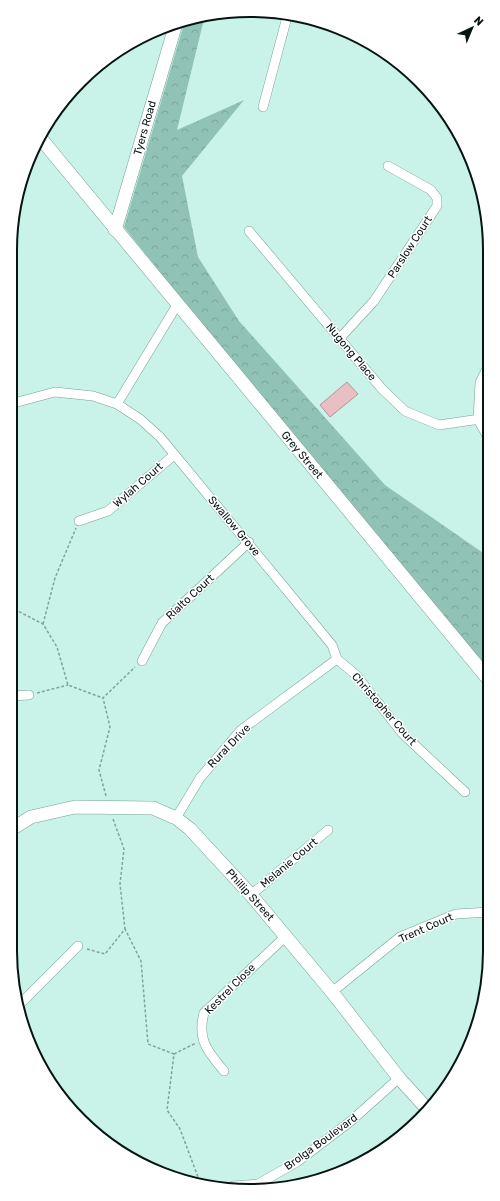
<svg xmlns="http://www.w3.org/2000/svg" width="500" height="1201" font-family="Rubik,sans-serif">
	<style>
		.park { fill: url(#park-crowns) }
		.building { fill: #e8bfc3; stroke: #ba9398 }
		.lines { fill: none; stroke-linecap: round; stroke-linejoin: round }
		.street-casing { stroke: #78a196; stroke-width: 10 }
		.secondary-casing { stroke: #78a196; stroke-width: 14 }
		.path { stroke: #82a29a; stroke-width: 1.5; stroke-dasharray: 3 2; stroke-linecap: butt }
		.street { stroke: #fff; stroke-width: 9 }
		.secondary { stroke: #fff; stroke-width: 13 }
		.labels { text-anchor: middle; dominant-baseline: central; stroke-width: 3; stroke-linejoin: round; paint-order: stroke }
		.street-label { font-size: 11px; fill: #061512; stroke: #fff }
		.rim { fill: none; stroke: #061512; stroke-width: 2 }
	</style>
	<defs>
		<pattern id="park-crowns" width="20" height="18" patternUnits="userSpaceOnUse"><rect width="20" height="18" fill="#90c3b6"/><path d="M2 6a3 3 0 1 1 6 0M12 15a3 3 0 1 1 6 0" fill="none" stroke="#7ba79b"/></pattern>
	</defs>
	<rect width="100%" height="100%" fill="#c9f3e8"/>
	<polygon class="park" points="204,19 177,130 244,100 182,176 198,257 239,321 385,485 489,557 489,674 266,406 124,227 184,24"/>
	<polygon class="building" points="347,382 358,394 330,417 320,405"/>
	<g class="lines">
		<g class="street-casing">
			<g id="street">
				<polyline points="263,107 287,17"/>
				<polyline points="249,231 382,389 405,411 439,425 480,419"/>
				<polyline points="340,338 374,301 437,206 437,198 431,190 388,166"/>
				<polyline points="10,404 55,392 93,396 117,404 140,419 160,437 332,645 337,659"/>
				<polyline points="117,404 177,305"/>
				<polyline points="79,521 108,511 174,455"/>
				<polyline points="337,659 356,675 402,733 465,792"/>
				<polyline points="142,661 162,623 249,542"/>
				<polyline points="10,696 29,695"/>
				<polyline points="176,818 200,778 241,730 337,659"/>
				<polyline points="251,895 328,830"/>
				<polyline points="332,992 400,937 456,914 490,912"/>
				<polyline points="19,1005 78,946"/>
				<path d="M224 1071C207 1051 197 1039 204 1013L286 936"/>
				<polyline points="233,1186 258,1184 297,1162 351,1121 399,1078"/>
			</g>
		</g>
		<g class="secondary-casing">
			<g id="secondary">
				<polyline points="42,140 489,680"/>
				<polyline points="115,230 175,27"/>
				<polyline points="488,371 482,383 480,419 489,435"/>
				<polyline points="10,830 31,817 75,807 153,808 176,818 190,829 251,895 332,992 399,1078 429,1111"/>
			</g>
		</g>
		<g class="path">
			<polyline points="10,607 43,624 57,647 68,685 103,698"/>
			<polyline points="43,624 55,578 76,528"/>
			<polyline points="37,693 68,685"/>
			<polyline points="106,796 99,770 110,727 103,698 135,667"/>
			<polyline points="113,819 124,849 120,884 125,929"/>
			<polyline points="87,949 105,954 125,929 141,961 148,1044 174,1054 167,1110 180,1129 201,1185"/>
			<polyline points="174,1054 196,1043"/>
		</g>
		<use href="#street" class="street"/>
		<use href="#secondary" class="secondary"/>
	</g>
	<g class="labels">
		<g class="street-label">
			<text transform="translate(145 128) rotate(-74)">Tyers Road</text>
			<text transform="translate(410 247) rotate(-57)">Parslow Court</text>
			<text transform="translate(351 352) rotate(50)">Nugong Place</text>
			<text transform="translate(302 455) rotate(50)">Grey Street</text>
			<text transform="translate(138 485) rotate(-41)">Wylah Court</text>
			<text transform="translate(234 526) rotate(50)">Swallow Grove</text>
			<text transform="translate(190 597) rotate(-43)">Rialto Court</text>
			<text transform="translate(384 709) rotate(49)">Christopher Court</text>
			<text transform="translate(229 746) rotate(-46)">Rural Drive</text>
			<text transform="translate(289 863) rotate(-40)">Melanie Court</text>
			<text transform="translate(250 895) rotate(48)">Phillip Street</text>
			<text transform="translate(426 928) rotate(-24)">Trent Court</text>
			<text transform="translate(230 989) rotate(-45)">Kestrel Close</text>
			<text transform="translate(321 1142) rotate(-36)">Brolga Boulevard</text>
		</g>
	</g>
	<path d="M0 0H500V1201H0ZM250 17H250A233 233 0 0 1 483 250V951A233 233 0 0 1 250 1184H250A233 233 0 0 1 17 951V250A233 233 0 0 1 250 17Z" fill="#fff" fill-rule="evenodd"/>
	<path class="rim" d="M250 17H250A233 233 0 0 1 483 250V951A233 233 0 0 1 250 1184H250A233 233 0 0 1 17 951V250A233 233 0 0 1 250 17Z"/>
	<g transform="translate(472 28) rotate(44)" stroke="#ffffff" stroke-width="3" paint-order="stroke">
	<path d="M0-3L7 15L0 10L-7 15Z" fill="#061512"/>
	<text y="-6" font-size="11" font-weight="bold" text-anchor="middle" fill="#061512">N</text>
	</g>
</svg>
